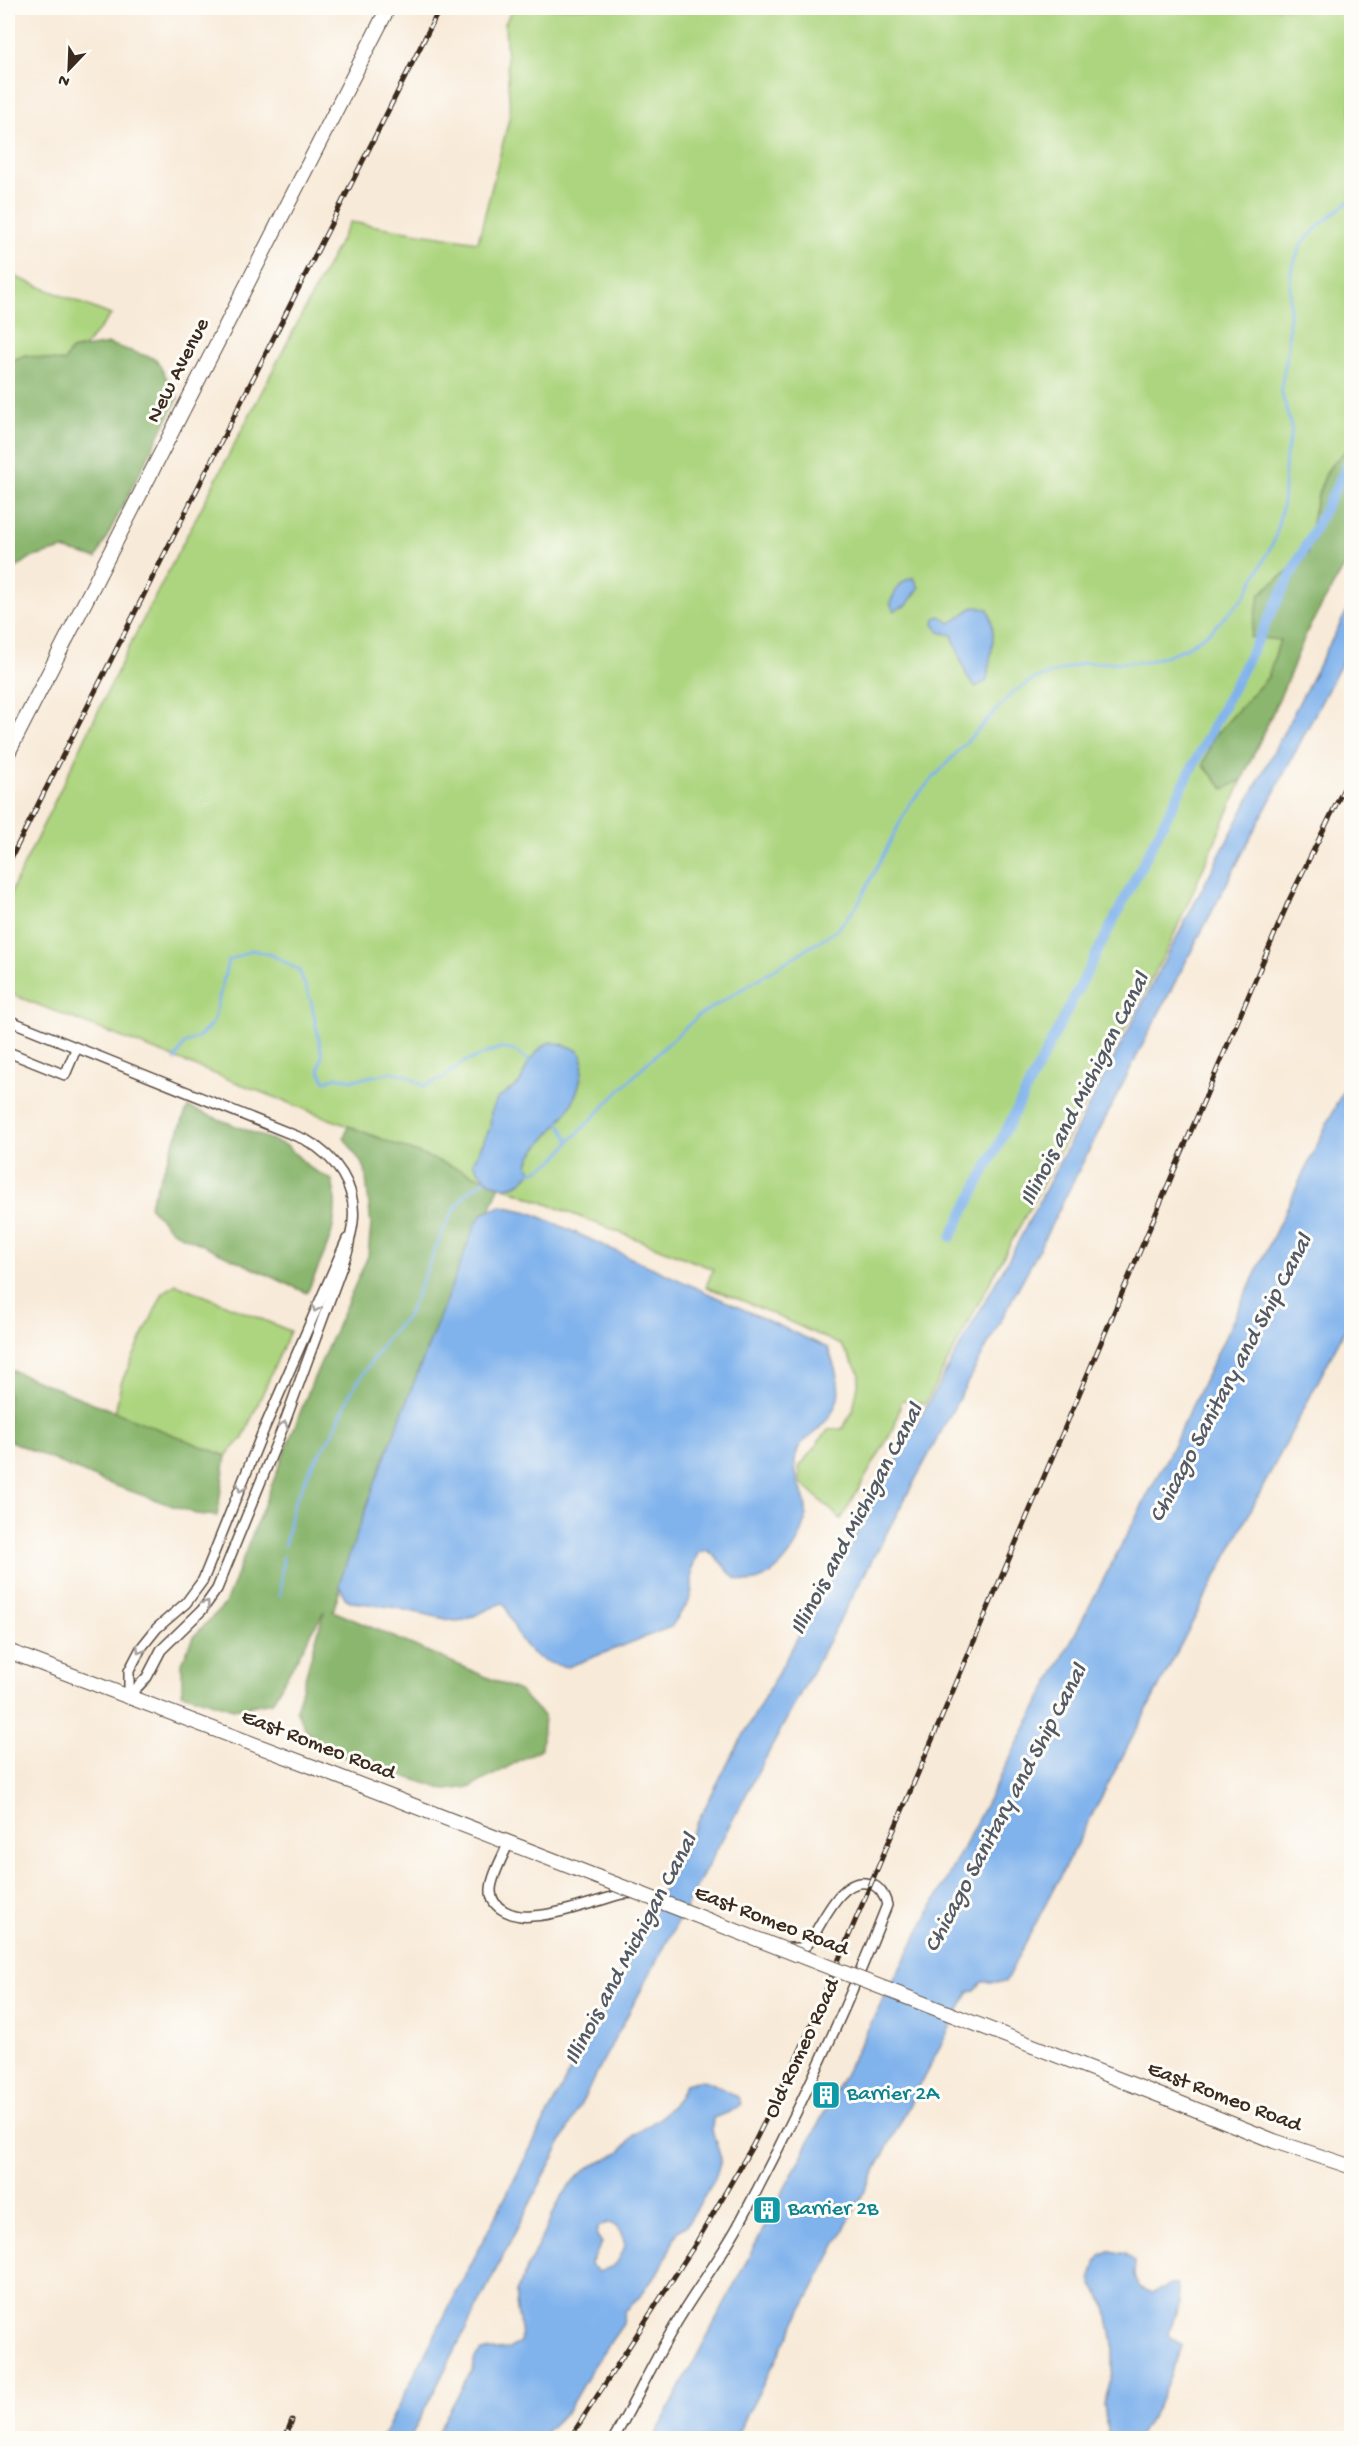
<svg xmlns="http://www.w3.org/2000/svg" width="1359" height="2446" font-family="'Gochi Hand',sans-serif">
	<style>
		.green { fill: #add57f; stroke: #74804e; stroke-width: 1.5 }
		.forest { fill: #8ab66e; stroke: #627046; stroke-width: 1.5 }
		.water { fill: #80b2ec; stroke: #5e6e85; stroke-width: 1.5; fill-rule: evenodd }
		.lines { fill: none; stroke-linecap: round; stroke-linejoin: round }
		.stream { stroke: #80b2ec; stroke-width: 3 }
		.canal { stroke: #80b2ec; stroke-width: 10 }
		.street-casing { stroke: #57473a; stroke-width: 12 }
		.secondary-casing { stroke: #57473a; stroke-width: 16 }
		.street { stroke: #fff; stroke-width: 9 }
		.secondary { stroke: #fff; stroke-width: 14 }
		.rail-casing { stroke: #3b2a1e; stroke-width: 5 }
		.rail { stroke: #fdfcf7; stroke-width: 3; stroke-dasharray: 9; stroke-linecap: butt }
		.secondary-bridge-casing { stroke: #57473a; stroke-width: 16; stroke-linecap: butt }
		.secondary-bridge { stroke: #fff; stroke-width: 14 }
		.oneway { stroke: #a79f9a }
		.labels { text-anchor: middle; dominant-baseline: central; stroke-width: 6; stroke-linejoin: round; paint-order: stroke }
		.street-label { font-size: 22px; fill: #3b2a1e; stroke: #fdfcf7 }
		.culture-label { font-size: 22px; fill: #0d838f; stroke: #fdfcf7; text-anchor: start }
		.water-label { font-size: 24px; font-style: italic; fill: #535a66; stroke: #fdfcf7 }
	</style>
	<rect width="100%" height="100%" fill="#fdfcf7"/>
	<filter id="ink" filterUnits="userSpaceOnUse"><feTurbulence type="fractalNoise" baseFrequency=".0167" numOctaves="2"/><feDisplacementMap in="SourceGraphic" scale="12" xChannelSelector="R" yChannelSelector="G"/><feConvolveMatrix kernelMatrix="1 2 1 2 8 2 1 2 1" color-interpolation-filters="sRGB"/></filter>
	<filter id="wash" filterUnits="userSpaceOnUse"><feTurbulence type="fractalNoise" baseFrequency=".008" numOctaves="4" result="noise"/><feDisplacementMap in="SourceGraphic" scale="24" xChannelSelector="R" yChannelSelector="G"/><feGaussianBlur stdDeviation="1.35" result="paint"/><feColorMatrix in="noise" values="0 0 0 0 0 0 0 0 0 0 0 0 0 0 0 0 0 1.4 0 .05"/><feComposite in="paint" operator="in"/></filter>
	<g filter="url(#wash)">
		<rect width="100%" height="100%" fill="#f8ead8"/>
		<g class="green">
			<path d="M509 8H1351V443C1346 454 1336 458 1330 467 1315 491 1311 527 1308 554L1260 594 1280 640 1268 677 1213 738 1203 765 1224 788 1242 780 1169 946 925 1404 902 1400 894 1428 841 1519 801 1483 799 1467 828 1430 842 1429 853 1411 860 1374 841 1345 746 1302 706 1287 713 1269 8 993V898L132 641 350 222 478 242 510 115 505 24 512 9Z"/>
			<polygon points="8,274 111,315 84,347 71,350 64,362 26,355 8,362"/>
			<polygon points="176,1284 290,1331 243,1438 226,1456 115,1414 121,1383 163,1293"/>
		</g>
		<g class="forest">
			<polygon points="109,344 156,359 178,398 96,558 63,549 30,558 8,574 8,362 25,355 64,362 71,350"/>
			<path d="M1351 443V555L1307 631 1288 679 1242 780 1224 789 1203 765 1213 738 1268 677 1280 640 1250 637 1260 594 1308 554C1311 526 1315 492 1330 467 1336 458 1346 454 1351 443Z"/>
			<path d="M188 1107 287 1146 310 1168 332 1180C343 1225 324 1252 307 1293L172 1231 149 1206Z"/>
			<path d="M348 1126 500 1185 490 1210 482 1214C431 1336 383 1459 340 1584V1590L333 1611 519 1691 544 1717 541 1749 471 1787 446 1790 315 1747 296 1710 324 1611 272 1702 233 1709 182 1693V1663L193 1637 225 1604 313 1380 368 1256 371 1225 365 1168 344 1138Z"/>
			<polygon points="8,1369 226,1456 217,1516 196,1514 102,1481 8,1440"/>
		</g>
		<g class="water">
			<path d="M911 578H914L919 588 907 605 894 611 890 603C895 592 899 582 911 578Z"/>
			<polygon points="1351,603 1351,645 1146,1038 1037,1253 604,2059 410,2438 382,2438 724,1770 1017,1244"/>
			<path d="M974 607 988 609C999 639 989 653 987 681L975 687 967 677 952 635 939 632 934 624 935 618 940 616 950 623C960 619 965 611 974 607Z"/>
			<path d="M551 1042C560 1044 570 1045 578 1051 590 1061 575 1101 567 1112 556 1128 542 1141 531 1156L528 1165 531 1172C512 1198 487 1186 473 1163L490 1128 491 1112 497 1099 520 1083 529 1061 544 1045Z"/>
			<polygon points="1351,1074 1351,1318 1005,1982 982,1982 975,1990 969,1991 735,2438 654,2438 1168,1456"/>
			<path d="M501 1206 529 1212 563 1227 828 1348C842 1387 847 1404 813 1434 805 1441 799 1443 796 1455 791 1474 804 1489 806 1508 809 1537 772 1592 739 1580 728 1576 721 1557 706 1550L698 1553 692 1568V1590L689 1601 671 1627 568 1667C527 1662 519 1640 505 1605L502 1603 465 1620 455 1621 392 1607 352 1602 345 1598 339 1584 375 1483 476 1223 482 1214Z"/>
			<path d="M697 2081 710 2082 738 2097 741 2104 730 2112 713 2118 712 2130 721 2159 715 2179 686 2226 678 2231 661 2268 637 2300 625 2311 623 2324 591 2370 568 2410 539 2438H434L472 2370 475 2358 481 2351 508 2349 520 2343C523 2324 514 2311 516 2292L559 2201 574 2180 586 2169 619 2153 634 2135 661 2117 678 2099 685 2084ZM607 2223C619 2224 623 2235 625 2246L616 2265 599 2272 590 2264 602 2243 596 2234 598 2227Z"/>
			<polygon points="1111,2251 1125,2254 1135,2262 1134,2275 1140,2288 1152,2293 1171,2285 1177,2285 1180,2303 1168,2334 1182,2346 1158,2406 1138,2438 1108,2438 1104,2404 1113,2373 1113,2344 1106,2306 1093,2285 1091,2277 1095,2264 1101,2256"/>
		</g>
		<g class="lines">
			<g class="stream">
				<polyline points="175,1060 184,1044 200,1036 213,1023 228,961 252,950 272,955 299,970 311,1001 322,1055 319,1070 325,1081 337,1077 353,1080 393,1072 406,1075 424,1086 443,1078 464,1062 500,1048 516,1051 529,1061"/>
				<polyline points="559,1122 570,1141"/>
				<polyline points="531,1172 540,1169 557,1158 570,1141 645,1065 697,1017 837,930 857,906 910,803 1014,691 1035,679 1083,663 1146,662 1168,655 1186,648 1212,630 1245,596 1275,539 1283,503 1286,455 1292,431 1281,389 1288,347 1291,271 1301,244 1322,223 1352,199"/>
				<polyline points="285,1546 292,1508 311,1467 333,1433 351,1392 387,1338 408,1315 444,1228 456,1207 468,1192 485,1180"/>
				<polyline points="280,1595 283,1556"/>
			</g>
			<polyline class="canal" points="951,1237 1352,456"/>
		</g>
	</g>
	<g filter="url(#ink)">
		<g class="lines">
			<g class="street-casing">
				<g id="street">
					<path d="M8 1020 306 1140C336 1157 357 1186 353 1222 352 1231 349 1240 348 1250L283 1427 217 1589 202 1610 161 1650 147 1677 129 1696"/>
					<polyline points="8,1052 65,1075 76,1049"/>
					<polyline points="129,1696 129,1671 141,1648 157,1628 186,1603 203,1580 264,1429 347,1239"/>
					<path d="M509 1842C504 1854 491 1877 491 1890 490 1910 516 1918 532 1916 559 1915 596 1901 622 1894L633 1893"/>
					<path d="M614 2438C636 2400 654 2360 677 2322 696 2290 719 2260 738 2226 794 2122 844 2015 887 1905 885 1896 879 1886 870 1884 840 1874 822 1926 807 1945L800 1948H790"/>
				</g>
			</g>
			<g class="secondary-casing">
				<g id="secondary">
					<polyline points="8,753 388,8"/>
					<polyline points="8,1651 319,1769 597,1877"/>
					<polyline points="1172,2100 1274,2141 1352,2167"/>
				</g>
			</g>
			<use href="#street" class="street"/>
			<use href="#secondary" class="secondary"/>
			<g class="rail-casing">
				<g id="rail">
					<polyline points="8,864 440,8"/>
					<polyline points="285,2438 292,2420"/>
					<polyline points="570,2438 696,2243 753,2145 799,2053 1290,898 1352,772"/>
				</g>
			</g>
			<use href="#rail" class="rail"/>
			<g class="secondary-bridge-casing">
				<polyline id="secondary-bridge" points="597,1877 1172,2100"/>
			</g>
			<use href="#secondary-bridge" class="secondary-bridge"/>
		</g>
		<defs><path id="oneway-chevron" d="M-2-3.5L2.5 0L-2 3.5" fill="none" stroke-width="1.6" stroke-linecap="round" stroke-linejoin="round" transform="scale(1.5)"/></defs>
		<g class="oneway">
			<use href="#oneway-chevron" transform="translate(316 1308) rotate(113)"/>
			<use href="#oneway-chevron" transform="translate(284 1425) rotate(-69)"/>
			<use href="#oneway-chevron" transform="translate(241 1488) rotate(112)"/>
			<use href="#oneway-chevron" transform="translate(206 1604) rotate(-53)"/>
			<use href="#oneway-chevron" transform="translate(140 1650) rotate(122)"/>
		</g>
	</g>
	<defs>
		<g id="building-square" transform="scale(1.5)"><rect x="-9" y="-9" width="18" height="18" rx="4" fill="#0f9aa8" stroke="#fdfcf7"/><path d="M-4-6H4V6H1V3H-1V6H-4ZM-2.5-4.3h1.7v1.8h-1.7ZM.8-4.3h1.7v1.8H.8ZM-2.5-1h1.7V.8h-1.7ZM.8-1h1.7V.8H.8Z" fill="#fff"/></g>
	</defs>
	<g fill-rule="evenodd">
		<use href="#building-square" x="826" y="2095"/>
		<use href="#building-square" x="767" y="2210"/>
	</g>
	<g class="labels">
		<g class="street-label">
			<text transform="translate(179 371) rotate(-63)">New Avenue</text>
			<text transform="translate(318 1746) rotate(21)">East Romeo Road</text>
			<text transform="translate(771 1922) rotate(21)">East Romeo Road</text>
			<text transform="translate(803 2049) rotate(-65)">Old Romeo Road</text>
			<text transform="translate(1224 2098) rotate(21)">East Romeo Road</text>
		</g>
		<g class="culture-label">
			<text x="847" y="2095">Barrier 2A</text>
			<text x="788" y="2210">Barrier 2B</text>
		</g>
		<g class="water-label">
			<text transform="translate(1086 1090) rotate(-63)">Illinois and Michigan Canal</text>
			<text transform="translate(1232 1379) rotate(-62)">Chicago Sanitary and Ship Canal</text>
			<text transform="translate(858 1520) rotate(-62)">Illinois and Michigan Canal</text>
			<text transform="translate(1007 1809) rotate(-62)">Chicago Sanitary and Ship Canal</text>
			<text transform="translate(632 1950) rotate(-62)">Illinois and Michigan Canal</text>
		</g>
	</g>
	<rect width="1359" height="2446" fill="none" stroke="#fdfcf7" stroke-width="30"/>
	<g transform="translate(69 69) rotate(203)" stroke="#fdfcf7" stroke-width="4.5" paint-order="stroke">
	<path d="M0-4.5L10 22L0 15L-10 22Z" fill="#3b2a1e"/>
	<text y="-9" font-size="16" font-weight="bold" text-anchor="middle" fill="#3b2a1e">N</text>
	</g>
</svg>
